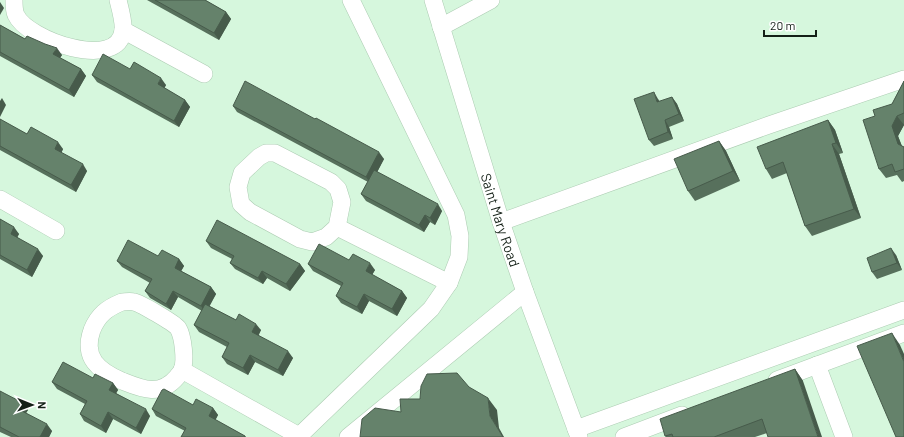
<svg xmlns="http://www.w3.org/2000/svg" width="904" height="437" font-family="Barlow,sans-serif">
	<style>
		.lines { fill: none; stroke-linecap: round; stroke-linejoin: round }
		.minor-casing { stroke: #acccb2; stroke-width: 18 }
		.minor { stroke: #fff; stroke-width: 17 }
		.wall { fill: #57705c }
		.shaded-wall { fill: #475b4b }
		.building { fill: #65826b; stroke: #475b4b }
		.labels { text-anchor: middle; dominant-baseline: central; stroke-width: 4; stroke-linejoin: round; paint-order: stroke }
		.street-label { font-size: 14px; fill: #142017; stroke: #fff }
	</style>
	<rect width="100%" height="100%" fill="#d6f7dd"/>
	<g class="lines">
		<g class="minor-casing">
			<g id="minor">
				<path d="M14 0C14 4 14 11 16 15 27 40 119 72 123 30 124 22 120 8 118 0"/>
				<path id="s1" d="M433 0 501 222 525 292 579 437"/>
				<polyline points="441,27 491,0"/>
				<polyline points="123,30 204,74"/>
				<polygon points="266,153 275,153 331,182 338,189 342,202 337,227 326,237 312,242 300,239 250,212 241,204 238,187 242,173 259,157"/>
				<polyline points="0,199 56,231"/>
				<polyline points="501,222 769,125 904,79"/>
				<polyline points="337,227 449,283"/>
				<path d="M122 302C125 302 130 301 134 302 140 303 174 323 178 328 183 336 186 361 182 370 181 373 178 375 177 377 160 397 142 389 122 381 99 371 82 358 92 330 98 315 107 308 122 302Z"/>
				<polyline points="817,365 844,437"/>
				<polyline points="182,370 299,436"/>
				<polyline points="777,380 904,333"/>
				<polyline points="576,429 904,310"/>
				<polyline points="298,437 431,309 449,283 459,257 460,236 456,215 351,0"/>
				<polyline points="348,437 525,292"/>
				<polyline points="624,437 682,415"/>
			</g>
		</g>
		<use href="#minor" class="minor"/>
	</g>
	<g class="wall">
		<polygon points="147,0 205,0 226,12 231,19 219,40"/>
		<polygon points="0,25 25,39 62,55 60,58 81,69 86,76 74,97 0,56"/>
		<polygon points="130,69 166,85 164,88 185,100 190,107 179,127 97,82 92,75"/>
		<polygon points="904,81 904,125 898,136 902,146 904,147 904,181 902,182 897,175 886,178 879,169 875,116 892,104"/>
		<polygon points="672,97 677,104 684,121 669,127 673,139 654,146 649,140 658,99 660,102"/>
		<polygon points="233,106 315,119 384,159 377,172 442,211 435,225 430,222 424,232 366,201 361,194 368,182 237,112"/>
		<polygon points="0,120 27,134 63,149 61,153 87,171 76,192 0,150"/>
		<polygon points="828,120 835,130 843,153 839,154 861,218 812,236 805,226 787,173 772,179 766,169"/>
		<polygon points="719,141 726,151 740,181 695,201 688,191"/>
		<polygon points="0,219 19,234 17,237 43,256 32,277 0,259"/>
		<polygon points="206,241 300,264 305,271 290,291 267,278 263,284 235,269 230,263 232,259 211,248"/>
		<polygon points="896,255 902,270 877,279 872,272"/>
		<polygon points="158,256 179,259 184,266 181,271 211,287 216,294 209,306 236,320 261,330 258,335 293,358 283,376 255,362 248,375 227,364 222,357 227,347 199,332 194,325 202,311 178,297 171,310 150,298 145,291 150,283 122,267 117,261"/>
		<polygon points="349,260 375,270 372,275 402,291 407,298 397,316 369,301 362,314 341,303 336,296 341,286 313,271 308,264"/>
		<polygon points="795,369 803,381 767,433 755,437 666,437 665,436"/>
		<polygon points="93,378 113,383 118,390 116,393 150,416 141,434 113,419 106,433 84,421 80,414 85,404 57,389 52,382"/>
		<polygon points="0,391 28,410 26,413 52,431 49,437 11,437 0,432"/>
		<polygon points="193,405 213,408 218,415 215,420 245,436 246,437 181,437 185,431 156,416 152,409"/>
	</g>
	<g class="shaded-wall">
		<polygon points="0,2 4,8 0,15"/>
		<polygon points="226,12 231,19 219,40 214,33"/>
		<polygon points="57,48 62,55 58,61 53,54"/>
		<polygon points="81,69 86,76 74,97 69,90"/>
		<polygon points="161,78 166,85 163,91 158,84"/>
		<polygon points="654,92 658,99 662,109 657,102"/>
		<polygon points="672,97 677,104 684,121 679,114"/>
		<polygon points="2,98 6,105 0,117 0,101"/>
		<polygon points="185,100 190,107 179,127 174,121"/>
		<polygon points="897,116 904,125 898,136 904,152 898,144 892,126"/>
		<polygon points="665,120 669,127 673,139 668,132"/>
		<polygon points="828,120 835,130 843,153 836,143"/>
		<polygon points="719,141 726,151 740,181 733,171"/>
		<polygon points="58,142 63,149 60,156 55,149"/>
		<polygon points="832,144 839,154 861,218 854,209"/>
		<polygon points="379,152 384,159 371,184 366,177"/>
		<polygon points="83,164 87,171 76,192 71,185"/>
		<polygon points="438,204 442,211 435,225 430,218"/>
		<polygon points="425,215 430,222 424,232 419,225"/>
		<polygon points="14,227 19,234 16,240 11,234"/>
		<polygon points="891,248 896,255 902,270 897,263"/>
		<polygon points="38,249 43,256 32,277 27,270"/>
		<polygon points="179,259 184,266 179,275 175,268"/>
		<polygon points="370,263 375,270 370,278 366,271"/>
		<polygon points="300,264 305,271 290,291 286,284"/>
		<polygon points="262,271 267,278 263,284 258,278"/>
		<polygon points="211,287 216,294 206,313 201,306"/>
		<polygon points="173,291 178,297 171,310 166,304"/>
		<polygon points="402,291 407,298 397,316 392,309"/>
		<polygon points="364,294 369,301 362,314 357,307"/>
		<polygon points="256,324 261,330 257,339 252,332"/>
		<polygon points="892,333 900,345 904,354 904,362"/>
		<polygon points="288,351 293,358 283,376 278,370"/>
		<polygon points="250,355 255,362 248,375 243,368"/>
		<polygon points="795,369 803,381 822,437 818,437"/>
		<polygon points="113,383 118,390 114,397 109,390"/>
		<polygon points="488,398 497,410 499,428 504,437 503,437 490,416"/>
		<polygon points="23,403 28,410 24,416 20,410"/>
		<polygon points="213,408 218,415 214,423 209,416"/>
		<polygon points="146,409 150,416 141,434 136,428"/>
		<polygon points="108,412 113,419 106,433 101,426"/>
		<polygon points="47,424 52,431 49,437 40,437"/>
	</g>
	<g class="building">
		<polygon points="155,0 205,0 226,12 214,33"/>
		<polygon points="0,25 25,39 27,36 45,44 57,48 53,54 81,69 69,90 0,52"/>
		<polygon points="103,54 130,69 134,62 161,78 158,84 185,100 174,121 92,75"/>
		<polygon points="245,81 315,119 316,118 379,152 366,177 233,106"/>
		<polygon points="904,81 904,113 897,116 892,126 898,144 904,147 904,169 895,172 892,164 879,169 863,120 875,116 873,110 892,104"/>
		<polygon points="654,92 657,102 672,97 679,114 665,120 668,132 649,140 634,99"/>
		<polygon points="0,119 27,134 31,127 58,142 55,149 83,164 71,185 0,146"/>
		<polygon points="828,120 836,143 832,144 854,209 805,226 783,162 766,169 757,147"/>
		<polygon points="719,141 733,171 688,191 674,159"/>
		<polygon points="374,170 438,204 430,218 425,215 419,225 361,194"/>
		<polygon points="0,219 14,227 11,234 38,249 27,270 0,255"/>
		<polygon points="217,220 300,264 286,284 262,271 258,278 230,263 234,256 206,241"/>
		<polygon points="128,240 158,256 162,250 179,259 175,268 211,287 201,306 173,291 166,304 145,291 152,279 117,261"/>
		<polygon points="319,244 349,260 353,254 370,263 366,271 402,291 392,309 364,294 357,307 336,296 343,283 308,264"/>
		<polygon points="891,248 897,263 872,272 867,258"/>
		<polygon points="205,304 236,320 239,314 256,324 252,332 288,351 278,370 250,355 243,368 222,357 229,343 194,325"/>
		<polygon points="892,333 904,362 904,437 896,437 857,346"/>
		<polygon points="63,362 93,378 95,374 113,383 109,390 146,409 136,428 108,412 101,426 80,414 87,401 52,382"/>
		<polygon points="795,369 818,437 768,437 762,419 714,437 673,437 672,434 665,436 660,419"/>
		<polygon points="457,373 469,387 488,398 490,416 503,437 360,437 362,419 375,408 401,412 400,399 420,399 421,386 427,374"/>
		<polygon points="164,389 193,405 196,399 213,408 209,416 245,436 245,437 181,437 186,428 152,409 162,390"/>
		<polygon points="0,391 23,403 20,410 47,424 40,437 19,437 0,427"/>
	</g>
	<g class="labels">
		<g class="street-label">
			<text stroke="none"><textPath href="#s1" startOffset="230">Saint Mary Road</textPath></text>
		</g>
	</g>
	<g transform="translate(32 405) rotate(91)" stroke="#ffffff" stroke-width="3" paint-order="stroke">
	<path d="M0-3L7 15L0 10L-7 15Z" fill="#142017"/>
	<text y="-6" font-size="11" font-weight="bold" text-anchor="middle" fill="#142017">N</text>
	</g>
	<path d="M764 30v6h52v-6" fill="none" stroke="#142017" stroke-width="2"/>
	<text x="770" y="30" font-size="12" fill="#142017" stroke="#ffffff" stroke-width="3" paint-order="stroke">20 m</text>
</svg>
